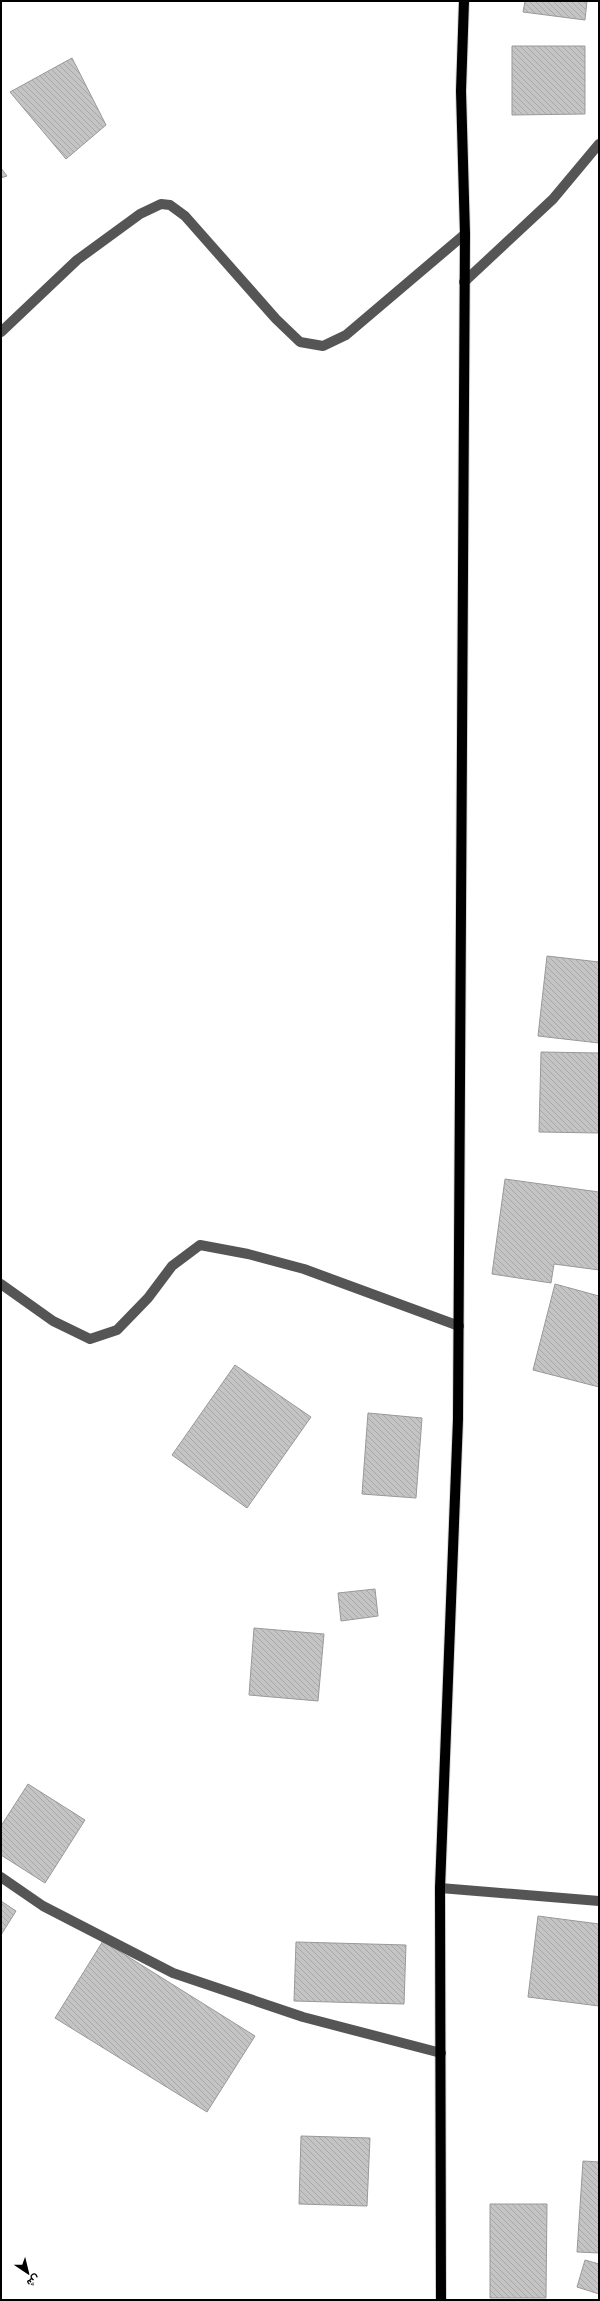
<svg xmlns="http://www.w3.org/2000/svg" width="600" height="2301" font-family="'Noto Sans',Vazirmatn,sans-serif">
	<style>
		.building { fill: url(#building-back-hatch); stroke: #999 }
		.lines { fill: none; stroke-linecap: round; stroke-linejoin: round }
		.major-casing { stroke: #dbdbdb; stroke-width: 12 }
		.minor { stroke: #555; stroke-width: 10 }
		.major { stroke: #000; stroke-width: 10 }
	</style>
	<defs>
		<pattern id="building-back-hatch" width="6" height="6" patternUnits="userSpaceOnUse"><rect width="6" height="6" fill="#c4c4c4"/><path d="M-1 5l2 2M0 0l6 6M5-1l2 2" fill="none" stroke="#a7a7a7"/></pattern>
	</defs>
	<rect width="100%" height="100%" fill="#fff"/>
	<g class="building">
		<path d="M525,1H587L585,20L523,12Z"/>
		<path d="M512,46H585V114L512,115Z"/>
		<path d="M72,58L106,125L66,159L10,92Z"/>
		<path d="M1,168L7,176L1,178Z"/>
		<path d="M547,956L599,962V1043L538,1036Z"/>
		<path d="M541,1052L599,1053V1133L539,1132Z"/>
		<path d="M505,1179L599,1192V1270L554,1264L551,1283L492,1274Z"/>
		<path d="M555,1284L599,1296V1387L533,1370Z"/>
		<path d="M235,1365L311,1417L247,1508L172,1455Z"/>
		<path d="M368,1413L422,1418L416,1498L362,1494Z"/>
		<path d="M375,1589L378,1616L341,1621L338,1593Z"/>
		<path d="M254,1628L324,1634L318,1701L249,1695Z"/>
		<path d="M28,1784L85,1820L45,1883L1,1855V1826Z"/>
		<path d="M1,1901L16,1911L1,1935Z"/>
		<path d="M538,1916L599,1924V2006L528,1997Z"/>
		<path d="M103,1941L255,2036L207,2112L55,2018Z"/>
		<path d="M296,1942L406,1945L404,2004L294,2001Z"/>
		<path d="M301,2136L370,2138L367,2206L299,2204Z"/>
		<path d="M583,2161L599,2162V2253L577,2252Z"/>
		<path d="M490,2204H547L546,2298H490Z"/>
		<path d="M585,2260L599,2264V2294L577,2287Z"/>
	</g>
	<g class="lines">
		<g class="major-casing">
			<path id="major" d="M441,2300L440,1888L458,1419L465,234L461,91L464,1"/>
		</g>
		<g class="minor">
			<path d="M464,282L553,199L599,144"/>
			<path d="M1,332L77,260L140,214L161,204L170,205L185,216L276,319L300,342L323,346L346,335L465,234"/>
			<path d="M1,1284L53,1321L90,1339L117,1330L148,1298L172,1266L200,1245L248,1254L304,1269L459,1326"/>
			<path d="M1,1877L43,1906L173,1973L303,2017L441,2053"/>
			<path d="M440,1888L599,1901"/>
		</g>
		<use href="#major" class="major"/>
	</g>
	<rect width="600" height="2301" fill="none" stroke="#000000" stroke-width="4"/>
	<g transform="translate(28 2273) rotate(145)" stroke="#ffffff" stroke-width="3" paint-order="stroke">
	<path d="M0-3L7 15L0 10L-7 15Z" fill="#000000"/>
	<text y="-6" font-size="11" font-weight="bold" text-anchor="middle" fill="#000000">ش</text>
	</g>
</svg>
